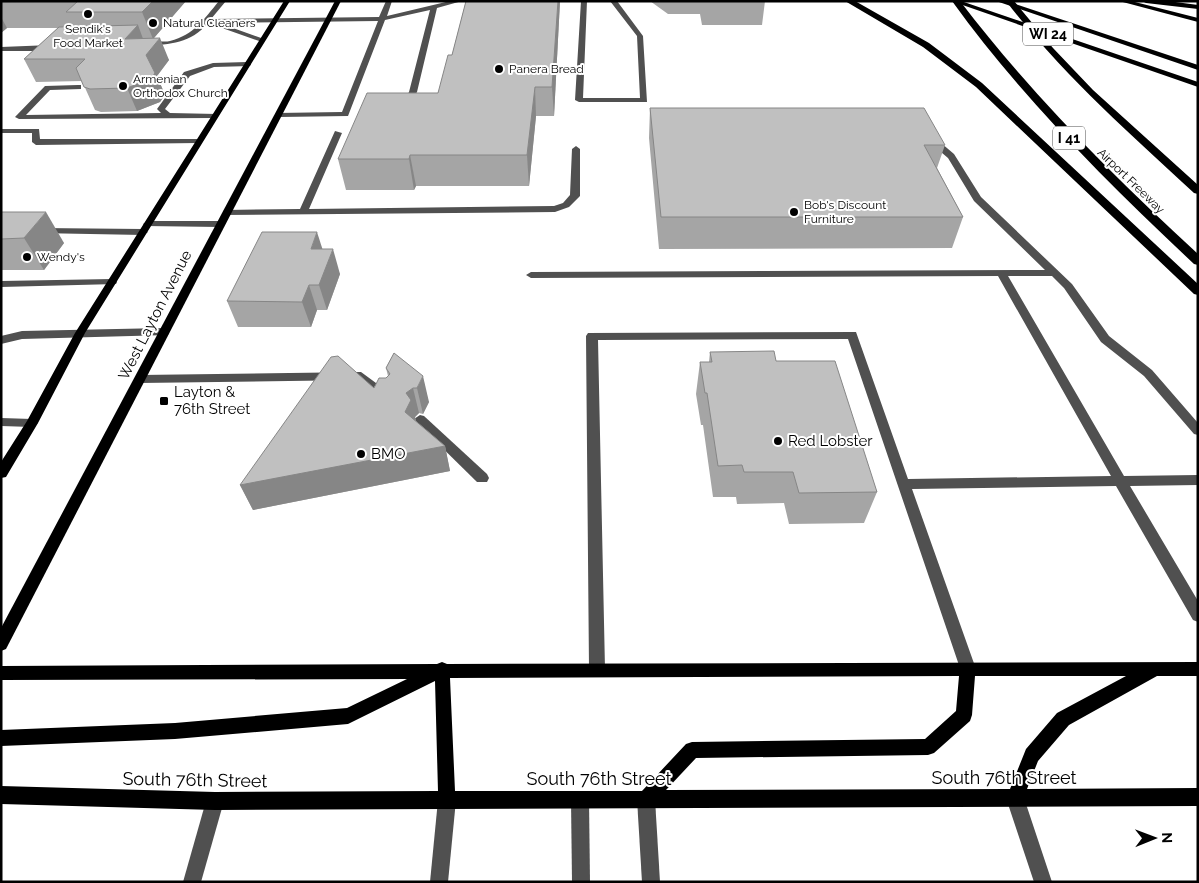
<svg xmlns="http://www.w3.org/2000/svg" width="1199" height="883" font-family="Raleway,sans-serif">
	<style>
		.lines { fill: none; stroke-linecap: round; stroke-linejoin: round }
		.minor { fill: #505050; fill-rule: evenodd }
		.major { fill: #000; fill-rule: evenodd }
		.highway { fill: #000; fill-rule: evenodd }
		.wall { fill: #a5a5a5 }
		.shaded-wall { fill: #868686 }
		.building { fill: #c0c0c0; stroke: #868686 }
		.poi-dot { fill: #000; stroke: #fff; stroke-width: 2 }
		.labels { text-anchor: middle; stroke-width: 4; stroke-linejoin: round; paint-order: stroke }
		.far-poi-label { font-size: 12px; fill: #000; stroke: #fff; text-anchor: start }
		.far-street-label { font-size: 12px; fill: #000; stroke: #fff }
		.shield { fill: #fff; stroke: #4c4c4c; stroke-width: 1 }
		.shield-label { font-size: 14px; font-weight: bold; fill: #000 }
		.street-label { font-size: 15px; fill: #000; stroke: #fff }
		.poi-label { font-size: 15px; fill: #000; stroke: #fff; text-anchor: start }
		.near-street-label { font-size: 18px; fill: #000; stroke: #fff }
	</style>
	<rect width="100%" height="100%" fill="#fff"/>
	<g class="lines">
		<g class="minor">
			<path d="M219,1H226L211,19L379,17L386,1H392L387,16L450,1H462L437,8L417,92L407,108L400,106L409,92L430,10L385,20L348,116L280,117H277V113L342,112L378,21L219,23L264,39L265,40L262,42L208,23C191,43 170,45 146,45L143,43C150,38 161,43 170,41C194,35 204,19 219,1Z"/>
			<path d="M581,1H587L583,98H640L637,36L610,1H617L643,36L647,102H579L575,100Z"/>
			<path d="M51,45L53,46V48L33,51H1V47Z"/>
			<path d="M247,62L251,64L250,66L214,67L190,76L165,109L170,113L217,114L218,116L214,118L19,119L15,117L45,86L78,85H81V89L50,90L26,115L161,113L157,109L184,72L213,63Z"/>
			<path d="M1,129H39L40,139H198L202,141L198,143L36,145L32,142V133H1Z"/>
			<path d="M335,131L342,133L309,209L554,206L563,203L570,195L572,149L576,146L580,149V196L569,207L555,212L223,215V211L226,210L300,209Z"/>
			<path d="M928,137H934L954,154L981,197L1072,284L1109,336L1152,370L1198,423V435L1194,434L1144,376L1101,342L1064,288L1052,276H1008L1124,476L1198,475V485L1130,486L1198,601V622L1193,620L1116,486L912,489L976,669L974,674L968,676L962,674L848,339L598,340L605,669L603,674L597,676L591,674L589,669L586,336L588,333L856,332L908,479L1111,476L998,276L531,278L526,275L531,272L1045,270L974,201L948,158L928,141Z"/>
			<path d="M148,221H220L225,224L220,227L145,226L143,224Z"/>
			<path d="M40,228L143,229L148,232L143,235L37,233L35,231Z"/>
			<path d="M112,279L116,280L117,282L116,284L1,287V281Z"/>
			<path d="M164,328L169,332L168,335L22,339L1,344V336L22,331Z"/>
			<path d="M361,372L391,394L393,397L391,400H383L358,380L140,383L134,379L140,375Z"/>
			<path d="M420,415L424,416L487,474L489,478L487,482H477L416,422L414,419Z"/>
			<path d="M1,418L32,419L38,423L32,427L1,426Z"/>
			<path d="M1015,789L1021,792L1024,798L1052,882H1034L1006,798L1009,792Z"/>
			<path d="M646,790L652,793L655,799L660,882H642L637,799L640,793Z"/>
			<path d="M447,791L453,794L456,800L448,882H430L438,800L441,794Z"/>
			<path d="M580,791L586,794L589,800L590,882H572L571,800L574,794Z"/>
			<path d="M215,792L221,795L224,801L201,882H183L206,801L209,795Z"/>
		</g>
		<g class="major">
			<path d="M284,1H290L85,333L38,423L6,477L1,478V462L27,421L75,333Z"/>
			<path d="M335,1H341L6,649L1,651V628Z"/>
			<path d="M951,1H961L1198,82V87Z"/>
			<path d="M996,1H1006L1198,65V70Z"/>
			<path d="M1119,1H1131L1198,18V22Z"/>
			<path d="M442,662L447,664L1198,662V676H1157L1069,725L1038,761L1027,789L1198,788V806L215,810L1,804V786L215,792L438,791L435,681L348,724L175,739L1,746V730L175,723L347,708L407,679L1,680V666L437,664ZM959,676L956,711L925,739L692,742L686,744L642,791H455L450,678ZM975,676H1126L1057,713L1026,749L1010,789L666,790L696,758L928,755L934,753L970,721L972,715Z"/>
		</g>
		<g class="highway">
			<path d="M845,1H855L929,43L982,83L1198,284V295L1194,294L976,87L923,47Z"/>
			<path d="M952,1H960C1031,94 1112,175 1198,254V265L1194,264C1107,182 1022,98 952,1Z"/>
			<path d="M1006,1H1014L1053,48L1093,90L1198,185V194L1194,193C1128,132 1061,73 1006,1Z"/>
			<path d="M1142,1H1168L1198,5V9L1146,3Z"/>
		</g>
	</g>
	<g class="wall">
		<path d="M1,1H186L154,38L169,60L157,76L165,95L160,102L137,111L101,112L95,110L82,81L36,82L24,59L58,28H7L1,33Z"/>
		<path d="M466,1H560L554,116H536L529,186H416L414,190H346L338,159L438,93L452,55Z"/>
		<path d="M650,1H765L762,25H702L700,14H668Z"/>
		<path d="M650,108L945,145L937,168L963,217L952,248L659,249L649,138Z"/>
		<path d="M1,212L64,243L44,270H1Z"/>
		<path d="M323,249L340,274L327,310H317L311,327H238L227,301Z"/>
		<path d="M710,352L776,361L877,492L864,523L789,524L784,503L737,504L736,497H713L703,425H701L696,394L700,362H709Z"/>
		<path d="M394,353L429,402L423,414L419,413L415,417L416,421L445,446L450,471L253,510L240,485L386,378L388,376L386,368Z"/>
	</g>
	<g class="shaded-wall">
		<path d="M153,1H186L153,39L142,12Z"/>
		<path d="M558,1H560L554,116L552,87Z"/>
		<path d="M1,17L7,28L1,33Z"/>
		<path d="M138,25L146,47L125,39Z"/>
		<path d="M160,38L169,60L157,76L165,95L160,102L137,111L127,88L146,55Z"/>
		<path d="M535,87L536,116L529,186L527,155Z"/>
		<path d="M410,155L416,186L414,190L409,159Z"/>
		<path d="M46,212L64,243L44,270L24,238Z"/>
		<path d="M317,232L325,257L311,249Z"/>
		<path d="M333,249L340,274L327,310L319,285Z"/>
		<path d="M309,285L317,310L311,327L302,302Z"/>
		<path d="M423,376L429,402L423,414L417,388Z"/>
		<path d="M413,388L419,413L415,417L417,426L405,412L406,393Z"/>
		<path d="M445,446L450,471L253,510L240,485Z"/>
	</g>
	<g class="building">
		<path d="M1,1H72L1,2Z"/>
		<path d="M78,1H153L142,12H66Z"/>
		<path d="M466,1H558L552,87H535L527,155H410L409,159H338L367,93H438L448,55H452Z"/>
		<path d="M138,25L125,39L160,38L146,55L155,73L151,79L127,88L90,89L84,87L76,68L85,59H24L59,27Z"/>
		<path d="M650,108H924L945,145H924L963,217H661Z"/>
		<path d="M1,212H46L24,238L1,239Z"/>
		<path d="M262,232H317L311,249H333L319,285H309L302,302L227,301Z"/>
		<path d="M774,351L776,361H835L877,492L799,493L793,472H744L742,465L718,466L707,393H705L700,362H712L710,352Z"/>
		<path d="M394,353L423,376L417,388H413L406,393L411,400L405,412L445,446L240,485L331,357L338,356L374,388L379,378H386L390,374L386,368Z"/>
	</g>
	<g class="poi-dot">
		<circle cx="88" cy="14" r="5"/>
		<circle cx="153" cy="23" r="5"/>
		<circle cx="499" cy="69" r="5"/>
		<circle cx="123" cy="86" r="5"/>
		<circle cx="794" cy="212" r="5"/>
		<circle cx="27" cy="257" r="5"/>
		<rect x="159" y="396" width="10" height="10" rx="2.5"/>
		<circle cx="778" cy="441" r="5"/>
		<circle cx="361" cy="454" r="5"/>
	</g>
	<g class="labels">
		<g class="far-poi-label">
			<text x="163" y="27">Natural Cleaners</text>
			<text x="88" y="33" text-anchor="middle">Sendik's<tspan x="88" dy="14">Food Market</tspan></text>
			<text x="509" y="73">Panera Bread</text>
			<text x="133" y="83">Armenian<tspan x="133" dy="14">Orthodox Church</tspan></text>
			<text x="804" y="209">Bob's Discount<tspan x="804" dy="14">Furniture</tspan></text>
			<text x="37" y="261">Wendy's</text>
		</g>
		<g class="far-street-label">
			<text transform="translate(1131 181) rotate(44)" y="4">Airport Freeway</text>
		</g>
		<g class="shield">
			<rect x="1023" y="22.5" width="50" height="23" rx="4"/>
			<rect x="1053" y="126.5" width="32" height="23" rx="4"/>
		</g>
		<g class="shield-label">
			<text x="1048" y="39">WI 24</text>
			<text x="1069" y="143">I 41</text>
		</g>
		<g class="street-label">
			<text transform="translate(155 315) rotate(-63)" y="5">West Layton Avenue</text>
		</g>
		<g class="poi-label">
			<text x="174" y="397">Layton &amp;<tspan x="174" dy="17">76th Street</tspan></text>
			<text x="788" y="446">Red Lobster</text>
			<text x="371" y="459">BMO</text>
		</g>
		<g class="near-street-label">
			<text x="1004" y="784">South 76th Street</text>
			<text x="599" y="785">South 76th Street</text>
			<text transform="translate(195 780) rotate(1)" y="6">South 76th Street</text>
		</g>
	</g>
	<rect width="1199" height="883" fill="none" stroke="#000000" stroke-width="5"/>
	<g transform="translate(1154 838) rotate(89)" stroke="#ffffff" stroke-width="4" paint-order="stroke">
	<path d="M0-4L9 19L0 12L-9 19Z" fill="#000000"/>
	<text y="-8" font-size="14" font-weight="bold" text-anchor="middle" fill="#000000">N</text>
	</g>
</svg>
